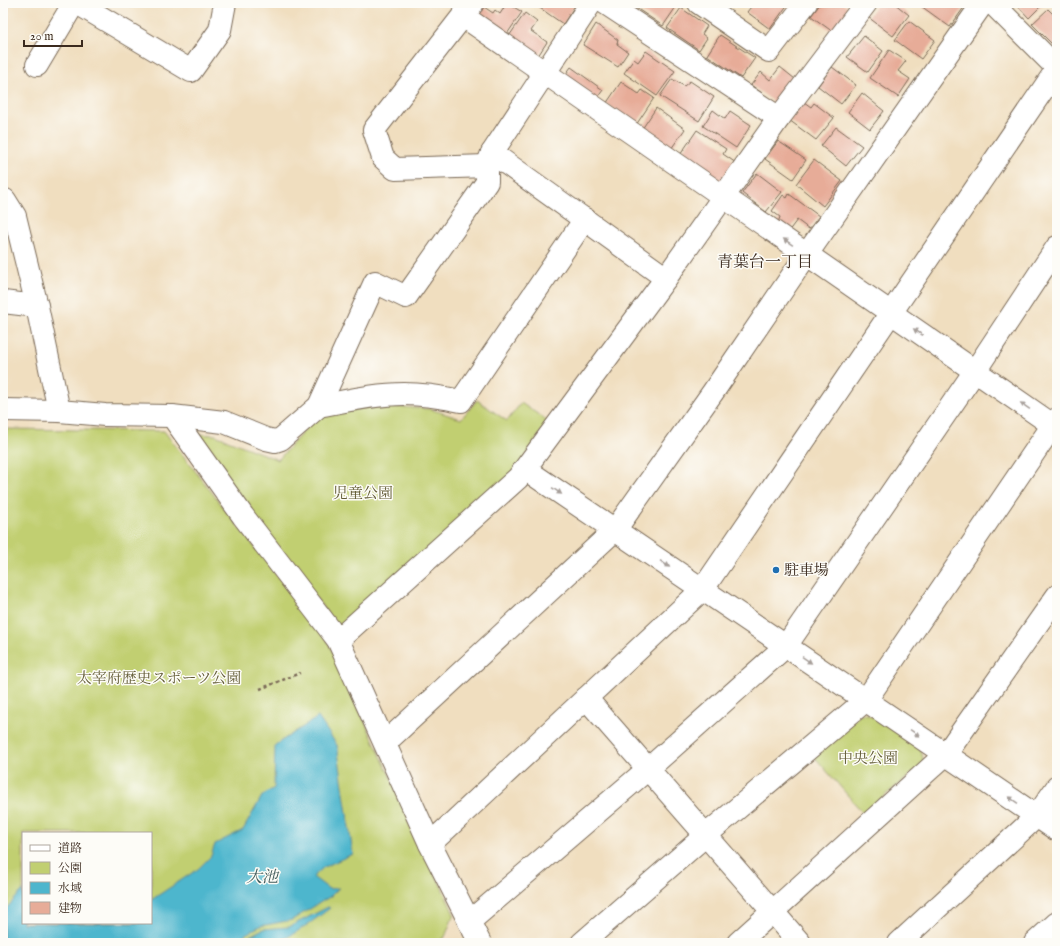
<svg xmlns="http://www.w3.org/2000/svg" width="1060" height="946" font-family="'IM FELL English','Noto Serif JP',serif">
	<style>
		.green { fill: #c1cf71; stroke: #7e7c48; fill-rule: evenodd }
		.water { fill: #4eb6cd; stroke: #447076 }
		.building { fill: #e7ac98 }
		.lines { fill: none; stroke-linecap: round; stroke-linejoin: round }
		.minor-casing { stroke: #7a6956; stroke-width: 24 }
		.path { stroke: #7a6956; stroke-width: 2.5; stroke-dasharray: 3 3; stroke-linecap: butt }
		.minor { stroke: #fff; stroke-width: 22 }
		.oneway { fill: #a79f9a }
		.poi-dot { fill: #1f6fb2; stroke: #fdfcf7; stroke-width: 1.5 }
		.labels { text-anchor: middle; stroke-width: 3; stroke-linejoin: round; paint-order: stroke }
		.park-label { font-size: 15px; fill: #635c37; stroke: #fdfcf7 }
		.poi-label { font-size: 15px; fill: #3b2a1e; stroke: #fdfcf7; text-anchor: start }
		.neighbourhood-label { font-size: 16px; fill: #3b2a1e; stroke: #fdfcf7 }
		.water-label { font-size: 16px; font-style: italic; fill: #425b5b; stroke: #fdfcf7 }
	</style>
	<rect width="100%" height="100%" fill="#fdfcf7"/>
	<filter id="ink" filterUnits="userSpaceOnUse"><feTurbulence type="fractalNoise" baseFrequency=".025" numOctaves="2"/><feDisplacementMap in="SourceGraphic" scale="8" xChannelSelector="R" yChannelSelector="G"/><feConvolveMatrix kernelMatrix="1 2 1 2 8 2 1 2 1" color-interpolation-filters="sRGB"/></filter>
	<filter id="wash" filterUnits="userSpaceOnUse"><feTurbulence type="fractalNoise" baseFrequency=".012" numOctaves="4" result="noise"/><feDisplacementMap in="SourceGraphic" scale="16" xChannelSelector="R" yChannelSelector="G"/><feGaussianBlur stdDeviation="0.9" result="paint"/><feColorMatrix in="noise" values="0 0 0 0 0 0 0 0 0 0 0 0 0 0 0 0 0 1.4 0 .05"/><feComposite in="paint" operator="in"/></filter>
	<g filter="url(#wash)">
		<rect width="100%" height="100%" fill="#f0debf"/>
		<g class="green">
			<path d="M477,400L507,421L521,403L548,421L516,472L339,629L194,434L215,435L278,460L320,413L372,405L430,409L461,419Z"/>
			<path d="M3,429L164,431L327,640L454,914L445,937L436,943H3ZM23,833H151V923H23Z"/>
			<path d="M860,714H868L920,745L924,764L863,813L812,754Z"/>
		</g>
		<g class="water">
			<path d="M318,717L337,745L353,854L324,867L313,877L329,889L339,888L331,896L292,920L260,926L244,935L235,943H3V912L23,890V923H151V900L198,869L211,856L215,844L243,830L262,796L274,788L275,745Z"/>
			<path d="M328,907L330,908C316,919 292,937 276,942C268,945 250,943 241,943L249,936L263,929L289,927Z"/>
		</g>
		<g id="blocks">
			<g class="building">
				<path d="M507,3L522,12L505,37L474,16L481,5L493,13L495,10L500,14Z"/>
				<path d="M540,3H574L576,4L563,24L537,6Z"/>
				<path d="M634,3H670L676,7L663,26L633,6Z"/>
				<path d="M754,3H787L788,4L770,29L747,12Z"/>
				<path d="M821,3H842L850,9L833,32L811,16Z"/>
				<path d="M879,3H894L909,15L893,36L868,17Z"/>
				<path d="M923,3H967L950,27L921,6Z"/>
				<path d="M1015,3H1044L1029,18Z"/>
				<path d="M681,8L707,26L702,34L707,38L699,50L667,28Z"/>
				<path d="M1048,9L1057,18V47L1056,48L1032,24Z"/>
				<path d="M525,13L537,22L531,31L547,42L536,59L507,39Z"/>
				<path d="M909,21L935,40L921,59L895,40Z"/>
				<path d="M596,24L618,40L617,44L628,52L618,67L583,45Z"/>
				<path d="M720,35L755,58L741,78L707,55Z"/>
				<path d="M864,36L883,51L868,72L847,57Z"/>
				<path d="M889,50L906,61L898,71L910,79L898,97L870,78Z"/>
				<path d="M646,51L675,71L657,96L624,73L634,59L638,62Z"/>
				<path d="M571,67L603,90L595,101L563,78Z"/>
				<path d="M780,67L795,79L777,104L751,85L761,72L770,80Z"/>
				<path d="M832,67L856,85L841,104L818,86Z"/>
				<path d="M672,79L684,86L690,81L714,97L699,121L660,96Z"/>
				<path d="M621,82L639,94L642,90L654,98L636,125L606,104Z"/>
				<path d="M862,93L884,111L870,129L848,112Z"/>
				<path d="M804,102L811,107L814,103L834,118L816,140L789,120Z"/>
				<path d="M656,108L685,129L671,149L642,129Z"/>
				<path d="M713,110L725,119L730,111L751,125L736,148L703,126Z"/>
				<path d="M836,127L862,146L846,166L821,146Z"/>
				<path d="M697,130L726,149L723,154L736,163L722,184L680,155Z"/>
				<path d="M778,141L806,160L793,179L765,159Z"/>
				<path d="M814,160L842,181L823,206L796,184Z"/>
				<path d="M757,173L782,192L766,212L742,193Z"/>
				<path d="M789,194L819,216L809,229L797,220L788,232L778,223L780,217L772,211L783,195L787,198Z"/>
			</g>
		</g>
	</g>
	<g filter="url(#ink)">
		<use href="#blocks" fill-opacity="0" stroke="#7a6956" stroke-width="1"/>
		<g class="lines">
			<g class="minor-casing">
				<g id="minor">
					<path d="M77,3L191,71L220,30L225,3"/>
					<path d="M473,3L374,130L383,158L395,169L487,166"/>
					<path d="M605,3L779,118"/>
					<path d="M699,3L769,51L806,3"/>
					<path d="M992,3L1057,68"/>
					<path d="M463,16L1057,428"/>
					<path d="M37,65L74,3"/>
					<path d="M492,153L666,278"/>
					<path d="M3,200H5L15,216L37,306L59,411"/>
					<path d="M3,302L37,306"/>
					<path d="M319,406C347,401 375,394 404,394C423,394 442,397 461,401L585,219"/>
					<path d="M3,410L59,411L105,415L172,416L224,422L266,439L275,441L281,439L319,406L375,282L406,297L487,182V166L492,153L591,3"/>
					<path d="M172,416L243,516L338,640L430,844L480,943"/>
					<path d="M525,469L1057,830"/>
					<path d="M338,640L518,478L666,278L779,118L866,3"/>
					<path d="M586,698L800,943"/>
					<path d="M385,743L615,530L713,392L807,254L983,3"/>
					<path d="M430,844L703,589L1057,69"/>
					<path d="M469,922L648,769L786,646L975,371L1057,247"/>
					<path d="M582,943L706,835L866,700L1057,419"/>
					<path d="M738,943L946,754L1057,596"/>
					<path d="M899,943L1037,816L1057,787"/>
					<path d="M1035,943L1057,923"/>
				</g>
			</g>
			<path class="path" d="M260,689L300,673"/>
			<use href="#minor" class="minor"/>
		</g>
		<defs><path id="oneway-solid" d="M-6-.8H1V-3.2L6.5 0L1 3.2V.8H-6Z"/></defs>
		<g class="oneway">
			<use href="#oneway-solid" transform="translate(788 242) rotate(-145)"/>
			<use href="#oneway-solid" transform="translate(918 332) rotate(-145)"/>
			<use href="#oneway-solid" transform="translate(1025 406) rotate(-145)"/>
			<use href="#oneway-solid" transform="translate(557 491) rotate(34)"/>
			<use href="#oneway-solid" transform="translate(665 564) rotate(34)"/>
			<use href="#oneway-solid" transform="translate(807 660) rotate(34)"/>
			<use href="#oneway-solid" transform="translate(915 733) rotate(34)"/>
			<use href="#oneway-solid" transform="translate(1013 800) rotate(-146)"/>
		</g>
	</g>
	<circle class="poi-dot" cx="776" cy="570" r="4"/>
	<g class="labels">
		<g class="park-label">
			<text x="363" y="498">児童公園</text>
			<text x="159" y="683">太宰府歴史スポーツ公園</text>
			<text x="868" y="763">中央公園</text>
		</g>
		<g class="poi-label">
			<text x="784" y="575">駐車場</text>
		</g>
		<g class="neighbourhood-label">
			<text x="765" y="267">青葉台一丁目</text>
		</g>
		<g class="water-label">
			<text x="262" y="882">大池</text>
		</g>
	</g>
	<rect width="1060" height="946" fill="none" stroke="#fdfcf7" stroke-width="16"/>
	<rect x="22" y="832" width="130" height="92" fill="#fdfcf7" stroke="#afa8a0"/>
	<rect x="30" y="845" width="20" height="6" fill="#ffffff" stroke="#afa8a0"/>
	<text x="58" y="852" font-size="12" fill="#3b2a1e">道路</text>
	<rect x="30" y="862" width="20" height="12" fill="#c1cf71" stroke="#afa8a0"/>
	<text x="58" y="872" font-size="12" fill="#3b2a1e">公園</text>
	<rect x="30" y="882" width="20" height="12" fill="#4eb6cd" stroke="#afa8a0"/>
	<text x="58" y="892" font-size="12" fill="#3b2a1e">水域</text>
	<rect x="30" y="902" width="20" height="12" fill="#e7ac98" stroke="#afa8a0"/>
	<text x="58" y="912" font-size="12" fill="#3b2a1e">建物</text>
	<path d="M24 40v6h58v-6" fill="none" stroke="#3b2a1e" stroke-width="2"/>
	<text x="30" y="40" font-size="12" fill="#3b2a1e" stroke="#fdfcf7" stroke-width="3" paint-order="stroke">20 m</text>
</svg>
